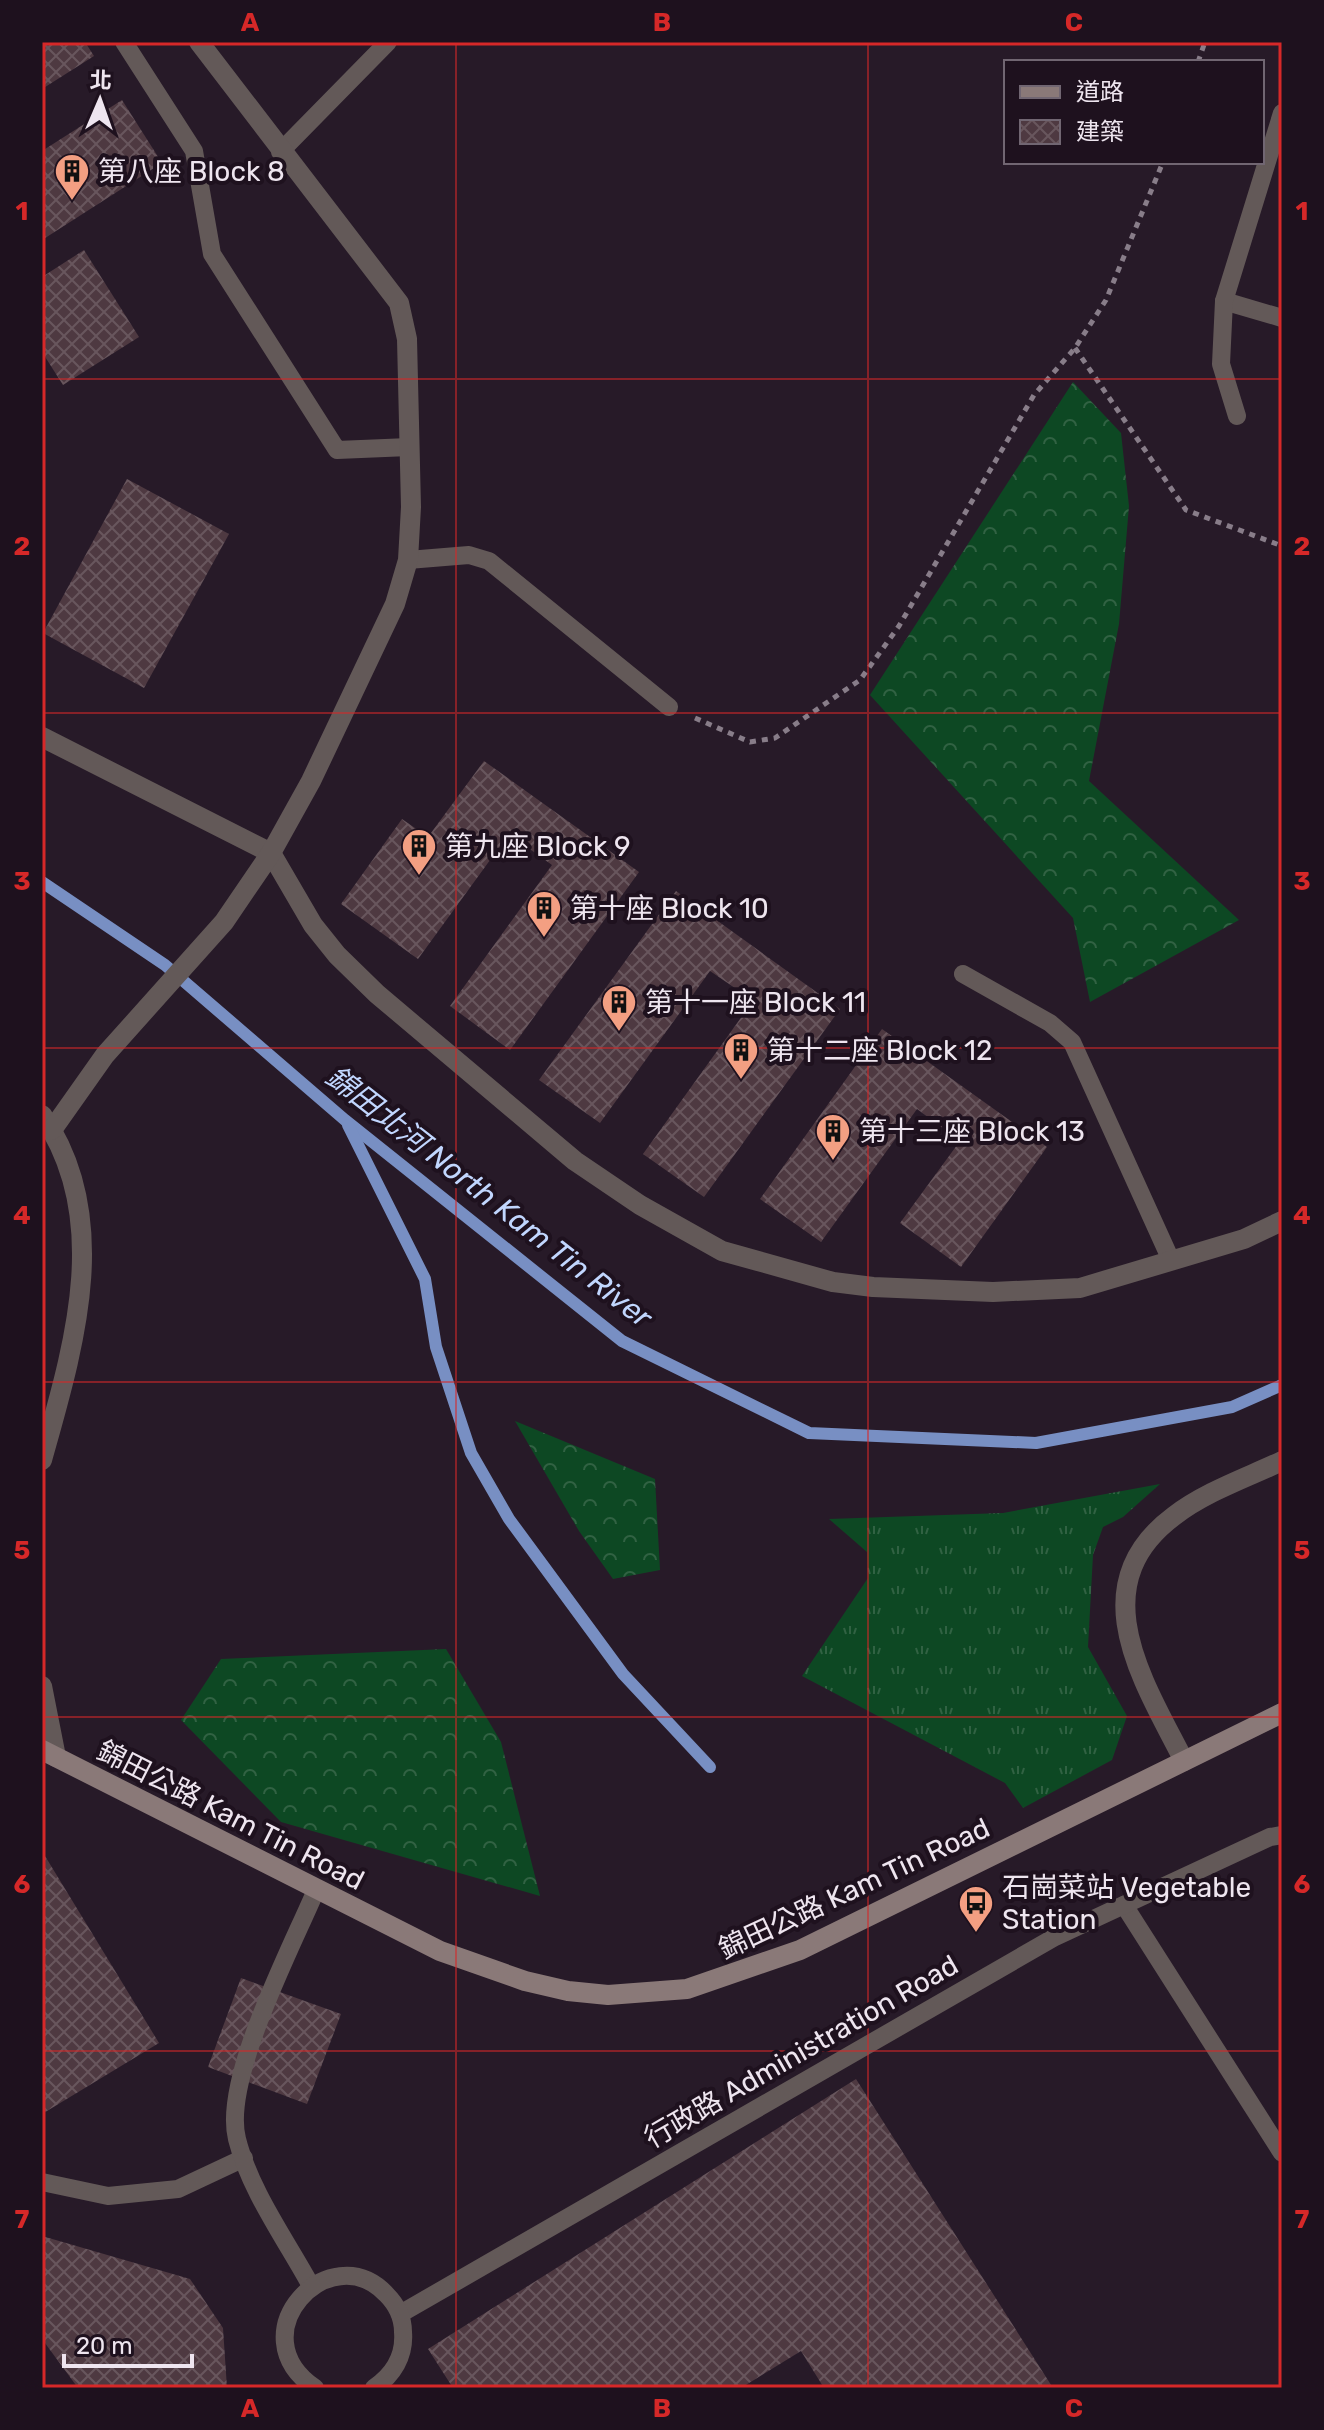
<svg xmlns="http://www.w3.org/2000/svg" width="1324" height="2430" font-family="Rubik,'Noto Sans TC',sans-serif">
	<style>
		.grass { fill: url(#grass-tufts) }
		.forest { fill: url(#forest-crowns) }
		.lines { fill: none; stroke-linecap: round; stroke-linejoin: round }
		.stream { stroke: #788fc3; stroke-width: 12 }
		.building { fill: url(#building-cross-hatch) }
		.path { stroke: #887d89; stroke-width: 5; stroke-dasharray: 6 6; stroke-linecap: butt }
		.service { stroke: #635958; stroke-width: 18 }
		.minor { stroke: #635958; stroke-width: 20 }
		.secondary { stroke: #8a7978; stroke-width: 20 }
		.grid { fill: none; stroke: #d62828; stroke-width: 2; stroke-opacity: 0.55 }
		.labels { text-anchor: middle; stroke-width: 8; stroke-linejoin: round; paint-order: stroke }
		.poi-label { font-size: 28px; fill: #eee5ef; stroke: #1e111e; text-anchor: start }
		.street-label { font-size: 28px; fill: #eee5ef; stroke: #1e111e }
		.water-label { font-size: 30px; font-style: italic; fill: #c1d6fe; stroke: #1e111e }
		.neatline { fill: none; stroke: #d62828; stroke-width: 3 }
		.grid-label { font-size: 26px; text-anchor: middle; font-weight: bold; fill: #d62828 }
	</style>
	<defs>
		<pattern id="grass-tufts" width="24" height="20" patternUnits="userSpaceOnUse" patternTransform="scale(2)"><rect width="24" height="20" fill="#0d4823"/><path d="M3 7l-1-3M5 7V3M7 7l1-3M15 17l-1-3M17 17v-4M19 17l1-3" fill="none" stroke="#316243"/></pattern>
		<pattern id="forest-crowns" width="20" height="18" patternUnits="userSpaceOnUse" patternTransform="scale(2)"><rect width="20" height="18" fill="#0d4823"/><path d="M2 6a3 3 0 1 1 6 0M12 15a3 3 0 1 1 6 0" fill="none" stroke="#316243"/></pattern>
		<pattern id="building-cross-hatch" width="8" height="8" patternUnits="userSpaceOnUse" patternTransform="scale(2)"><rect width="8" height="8" fill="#4e3941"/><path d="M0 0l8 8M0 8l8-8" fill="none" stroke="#68565d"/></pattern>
	</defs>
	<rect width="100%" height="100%" fill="#271a28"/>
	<path class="grass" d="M1160,1484L1123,1517L1103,1527L1093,1555L1088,1647L1127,1716L1112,1760L1023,1808L1005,1783L802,1676L868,1578L867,1552L829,1519L1003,1513Z"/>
	<g class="forest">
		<path d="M1073,382L1121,433L1129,506L1119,624L1089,781L1239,920L1090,1002L1073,918L870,695Z"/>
		<path d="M515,1421L655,1479L660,1570L613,1579L579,1531Z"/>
		<path d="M446,1649L501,1742L540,1896L281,1822L181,1720L221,1659Z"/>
	</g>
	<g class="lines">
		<g class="stream">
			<path d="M42,882L165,965L345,1120L622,1341L809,1433L1036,1443L1232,1407L1282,1385"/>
			<path d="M348,1125L425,1279L436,1347L471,1453L509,1519L623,1674L710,1767"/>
		</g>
	</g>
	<g class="building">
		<path d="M42,42H85L94,56L42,89Z"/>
		<path d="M122,100L162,163L42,240V151Z"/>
		<path d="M84,250L139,337L63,385L42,352V277Z"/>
		<path d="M127,479L229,534L144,688L43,633Z"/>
		<path d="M484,761L639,872L510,1050L450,1006L552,865L509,834L418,959L341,904L402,819L428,837Z"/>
		<path d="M676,891L840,1009L704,1197L643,1154L753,1001L732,986L710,971L600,1123L539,1080Z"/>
		<path d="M882,1029L1047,1147L961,1267L900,1223L960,1141L917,1109L821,1242L760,1199Z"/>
		<path d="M45,1856L159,2043L42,2114V1857Z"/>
		<path d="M241,1978L341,2014L307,2104L208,2067Z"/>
		<path d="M856,2079L1053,2388H824L801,2351L741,2388H453L428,2349Z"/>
		<path d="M42,2236L190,2279L223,2328L227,2388H78L42,2339Z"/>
	</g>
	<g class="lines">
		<g class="path">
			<path d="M1198,62L1205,42"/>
			<path d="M1075,348L1186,510L1282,546"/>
			<path d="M695,718L750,742L775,738L860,680L899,626L1034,395L1075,348L1106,300L1163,162"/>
		</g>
		<g class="service">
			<path d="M124,42L194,151L212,254L337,450L409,447"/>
			<path d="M280,152L388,42"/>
			<path d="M1224,301L1282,318"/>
			<path d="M1237,416L1221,364L1224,301L1282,113"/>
			<path d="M408,560L469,555L489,561L669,707"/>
			<path d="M963,974L1050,1023L1072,1042L1170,1258"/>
			<path d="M1124,1905L1282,2153"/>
			<path d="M42,2182L108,2196L178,2189L244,2158"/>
			<path d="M311,2286C286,2240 250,2191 237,2139C222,2080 291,1949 316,1890"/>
			<path d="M400,2314L1055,1937L1270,1837L1282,1835"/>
			<path d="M315,2388C236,2334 330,2235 386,2294C396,2304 403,2317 403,2332C405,2356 393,2375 374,2388"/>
		</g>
		<g class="minor">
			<path d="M42,737L271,853"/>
			<path d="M271,853L313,925L337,955L377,994L575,1161L640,1205L722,1251L833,1282L873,1287L993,1292L1080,1288L1244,1239L1282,1221"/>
			<path d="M42,1115C114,1219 73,1349 42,1460"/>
			<path d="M52,1130L105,1055L224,922L271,853L311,781L395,604L408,560L411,507L407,339L399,303L199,42"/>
			<path d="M42,1686L56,1757"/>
			<path d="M1184,1761C1144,1682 1080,1586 1174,1516C1205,1492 1246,1478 1282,1461"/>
		</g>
		<path class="secondary" d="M42,1750L440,1951L525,1981L568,1991L608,1995L687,1989L800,1950L1282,1713"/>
	</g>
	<path class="grid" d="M456,42V2388M868,42V2388M42,379H1282M42,713H1282M42,1048H1282M42,1382H1282M42,1717H1282M42,2051H1282"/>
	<defs>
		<g id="building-pin" transform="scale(1.8)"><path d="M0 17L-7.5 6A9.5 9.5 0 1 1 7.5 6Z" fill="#f39f82" stroke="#1e111e"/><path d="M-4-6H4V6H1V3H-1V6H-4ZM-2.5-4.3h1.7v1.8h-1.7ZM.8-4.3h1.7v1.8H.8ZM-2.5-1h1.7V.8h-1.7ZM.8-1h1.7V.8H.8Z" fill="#111"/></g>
		<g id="bus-pin" transform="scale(1.8)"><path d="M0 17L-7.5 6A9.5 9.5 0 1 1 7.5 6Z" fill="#f39f82" stroke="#1e111e"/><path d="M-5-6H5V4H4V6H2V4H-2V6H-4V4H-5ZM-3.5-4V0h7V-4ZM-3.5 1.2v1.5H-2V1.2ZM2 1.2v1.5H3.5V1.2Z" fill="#111"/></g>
	</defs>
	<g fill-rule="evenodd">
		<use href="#building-pin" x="72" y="171"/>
		<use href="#building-pin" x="419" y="846"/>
		<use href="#building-pin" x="544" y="908"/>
		<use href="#building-pin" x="619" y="1002"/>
		<use href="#building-pin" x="741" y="1050"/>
		<use href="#building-pin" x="833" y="1131"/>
		<use href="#bus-pin" x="976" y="1903"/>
	</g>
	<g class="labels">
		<g class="poi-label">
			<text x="98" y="181">第八座 Block 8</text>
			<text x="445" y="856">第九座 Block 9</text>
			<text x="570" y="918">第十座 Block 10</text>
			<text x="645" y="1012">第十一座 Block 11</text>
			<text x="767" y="1060">第十二座 Block 12</text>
			<text x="859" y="1141">第十三座 Block 13</text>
			<text x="1002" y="1897">石崗菜站 Vegetable<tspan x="1002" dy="32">Station</tspan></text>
		</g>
		<g class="street-label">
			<text transform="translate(231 1815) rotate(27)" y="10">錦田公路 Kam Tin Road</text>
			<text transform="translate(854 1888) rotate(-25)" y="10">錦田公路 Kam Tin Road</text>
			<text transform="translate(801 2051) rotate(-30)" y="10">行政路 Administration Road</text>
		</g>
		<g class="water-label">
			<text transform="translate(489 1197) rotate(38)" y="10">錦田北河 North Kam Tin River</text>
		</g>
	</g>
	<rect width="1324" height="2430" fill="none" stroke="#1e111e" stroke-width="88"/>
	<rect x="1004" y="60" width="260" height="104" fill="#1e111e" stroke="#716672" stroke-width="2"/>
	<rect x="1020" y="86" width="40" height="12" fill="#8a7978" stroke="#716672" stroke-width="2"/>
	<text x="1076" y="100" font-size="24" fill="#eee5ef">道路</text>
	<rect x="1020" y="120" width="40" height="24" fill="url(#building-cross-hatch)" stroke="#716672" stroke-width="2"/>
	<text x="1076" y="140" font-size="24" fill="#eee5ef">建築</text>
	<g transform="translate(100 100) rotate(2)" stroke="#1e111e" stroke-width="6" paint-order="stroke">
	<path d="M0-6L14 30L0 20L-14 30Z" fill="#eee5ef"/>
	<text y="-12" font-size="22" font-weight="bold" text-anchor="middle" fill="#eee5ef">北</text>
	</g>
	<path d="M64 2354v12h128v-12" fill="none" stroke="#eee5ef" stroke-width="4"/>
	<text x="76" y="2354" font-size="24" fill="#eee5ef" stroke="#1e111e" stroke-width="6" paint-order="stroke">20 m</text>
	<rect x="44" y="44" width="1236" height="2342" class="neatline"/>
	<g class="grid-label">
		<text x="250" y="31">A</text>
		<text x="662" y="31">B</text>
		<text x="1074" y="31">C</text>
		<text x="22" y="220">1</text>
		<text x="1302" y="220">1</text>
		<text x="22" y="555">2</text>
		<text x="1302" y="555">2</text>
		<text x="22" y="890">3</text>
		<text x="1302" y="890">3</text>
		<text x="22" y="1224">4</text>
		<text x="1302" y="1224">4</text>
		<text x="22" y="1559">5</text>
		<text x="1302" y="1559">5</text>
		<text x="22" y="1893">6</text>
		<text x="1302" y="1893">6</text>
		<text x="22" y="2228">7</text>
		<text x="1302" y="2228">7</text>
		<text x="250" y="2417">A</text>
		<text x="662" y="2417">B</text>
		<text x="1074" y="2417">C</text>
	</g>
</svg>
